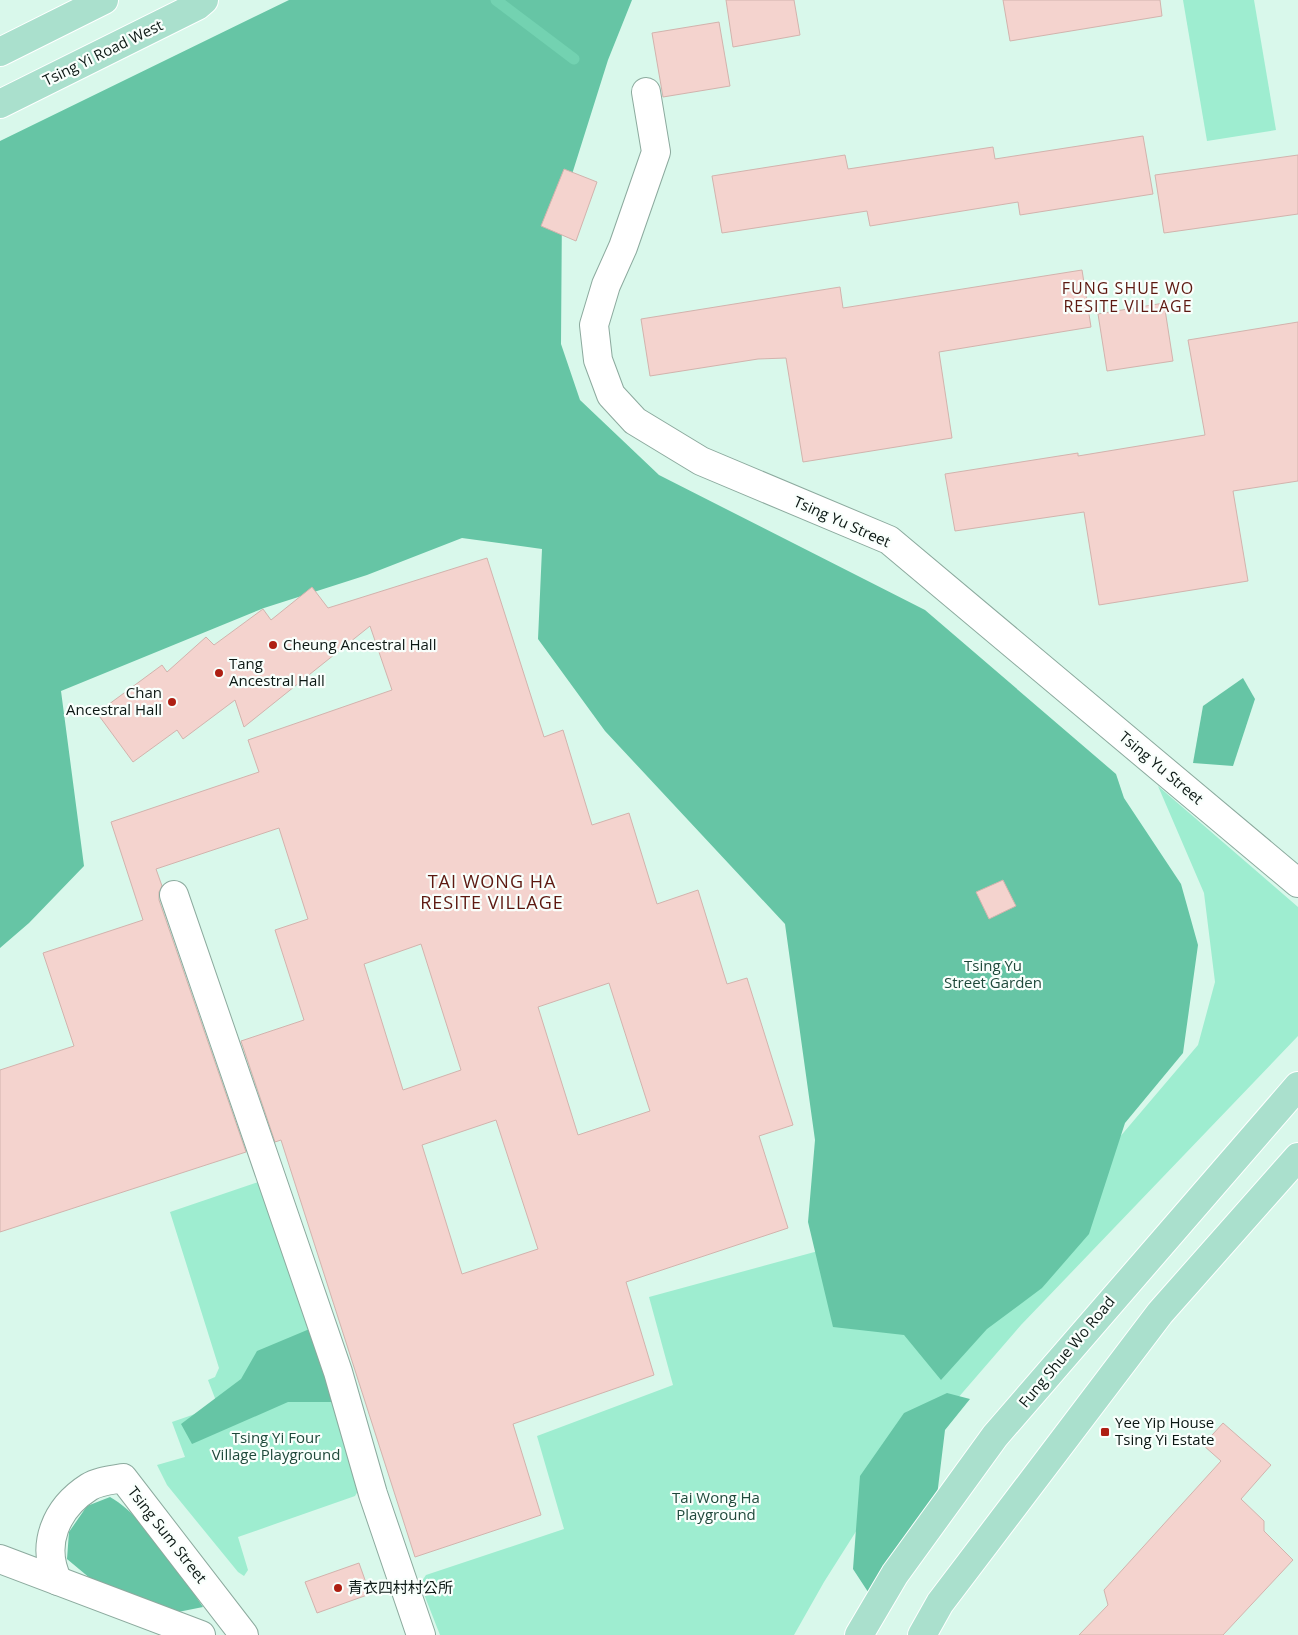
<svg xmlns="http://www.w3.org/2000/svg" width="1298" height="1635" font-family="'Open Sans','Noto Sans TC',sans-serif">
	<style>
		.green { fill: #9eedd0 }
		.forest { fill: #66c5a5 }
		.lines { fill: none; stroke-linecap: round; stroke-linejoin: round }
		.stream { stroke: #73d2b1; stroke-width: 11 }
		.building { fill: #f4d3ce; stroke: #d2b3ad; fill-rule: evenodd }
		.minor-casing { stroke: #8caa9e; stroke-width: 30 }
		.major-casing { stroke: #fff; stroke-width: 30 }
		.minor { stroke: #fff; stroke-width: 28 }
		.major { stroke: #aae0cd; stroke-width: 28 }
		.poi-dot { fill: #ae1f13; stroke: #f9fffc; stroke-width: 2 }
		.labels { text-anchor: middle; stroke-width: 4.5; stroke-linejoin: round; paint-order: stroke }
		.street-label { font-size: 15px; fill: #0c1814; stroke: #f9fffc }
		.poi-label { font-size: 15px; fill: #0c1814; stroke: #f9fffc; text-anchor: start }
		.park-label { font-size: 15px; fill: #1f493b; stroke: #f9fffc }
		.neighbourhood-label { font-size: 16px; letter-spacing: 1px; fill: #5d1911; stroke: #f9fffc }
		.quarter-label { font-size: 18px; letter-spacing: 1px; fill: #5d1911; stroke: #f9fffc }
	</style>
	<rect width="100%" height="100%" fill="#d9f8eb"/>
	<g class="green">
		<path d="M1183,0H1254L1276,130L1207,141Z"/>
		<path d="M1158,786L1298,907V1036L1021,1325L893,1473L824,1582L794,1635H440L420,1584L426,1575L564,1529L537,1436L673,1385L649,1297L925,1222L1090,1172L1198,1045L1215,982L1204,893Z"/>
		<path d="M261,1181L363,1483L355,1496L238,1537L248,1570L244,1576L238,1572L167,1485L157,1465L185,1457L172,1422L218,1406L208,1380L215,1377L219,1368L170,1212Z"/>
	</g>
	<g class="forest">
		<path d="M289,0H632L608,60L562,206L561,344L580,400L659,475L925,610L1116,774L1124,798L1181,884L1198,945L1183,1053L1125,1123L1089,1234L1042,1288L987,1329L941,1380L904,1335L833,1327L808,1222L815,1140L785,924L605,731L538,639L542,549L462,538L367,575L264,608L61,691L84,866L29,923L0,948V141Z"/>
		<path d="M1243,678L1255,699L1233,766L1193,763L1203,706Z"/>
		<path d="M331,1320L358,1402H288L192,1444L181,1424L241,1379L257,1351Z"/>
		<path d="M947,1393L970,1399L945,1430L937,1496L872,1598L853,1569L860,1476L904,1413Z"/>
		<path d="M110,1497C143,1515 182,1575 203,1607L178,1612L91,1579L67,1559L69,1532L87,1506Z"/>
	</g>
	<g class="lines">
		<path class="stream" d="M496,0L574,59"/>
	</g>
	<g class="building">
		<path d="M726,0H794L800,35L733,47Z"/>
		<path d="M1003,0H1160L1162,16L1010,41Z"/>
		<path d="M719,22L730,86L663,97L652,33Z"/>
		<path d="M1143,136L1153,194L1020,215L1018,202L870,226L867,211L722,233L712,176L845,155L848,169L993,147L995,159Z"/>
		<path d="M1298,155V214L1164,233L1155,175Z"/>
		<path d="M564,169L597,182L576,241L541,226Z"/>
		<path d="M1082,270L1091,327L939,352L952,438L803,462L786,358L758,359L650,376L641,319L840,287L843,308Z"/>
		<path d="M1164,303L1173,361L1107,371L1098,314Z"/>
		<path d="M1298,322V481L1233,491L1248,581L1099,605L1084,512L955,531L945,474L1078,453V456L1205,435L1188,340Z"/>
		<path d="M487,558L544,737L563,730L592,825L629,813L657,904L698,890L727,984L747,978L793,1125L759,1136L788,1228L626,1282L654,1375L513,1424L541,1515L415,1557L281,1140L275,1142L241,1041L304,1020L275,930L308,919L279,828L156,869L162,886L159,892V900L246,1152L0,1232V1070L74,1046L43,953L143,920L111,822L259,772L248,740L392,690L370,626L244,727L235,700L183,739L177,730L133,762L97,713L162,665L167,672L206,637L214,645L263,609L271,620L312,587L328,608ZM421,944L461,1070L403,1090L364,964ZM609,983L650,1111L578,1135L538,1007ZM496,1120L538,1249L462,1274L422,1145Z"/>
		<path d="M1003,880L1016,906L989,919L976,892Z"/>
		<path d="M1223,1423L1271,1465L1241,1499L1264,1521V1531L1293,1560L1223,1635H1079L1108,1605L1104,1590L1221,1461L1203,1445Z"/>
		<path d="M359,1563L370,1594L317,1613L305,1582Z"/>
	</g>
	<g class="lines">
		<g class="minor-casing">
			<g id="minor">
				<path d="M646,92L656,152L623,247L606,285L594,325L598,360L611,395L635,421L701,461L889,540L1298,883"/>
				<path d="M174,895L338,1372L373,1494L421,1635"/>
				<path d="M0,1559L201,1635"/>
				<path d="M58,1581C40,1545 56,1508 89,1487C98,1481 113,1480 123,1478L244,1635"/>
			</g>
		</g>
		<g class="major-casing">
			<g id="major">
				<path d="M0,52L104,0"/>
				<path d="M0,104L197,6L204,0"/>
				<path d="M859,1635L895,1574L995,1436L1298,1086"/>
				<path d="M922,1635L940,1603L1160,1313L1298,1157"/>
			</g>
		</g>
		<use href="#minor" class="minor"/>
		<use href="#major" class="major"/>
	</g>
	<g class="poi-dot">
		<circle cx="273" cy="645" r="5"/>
		<circle cx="219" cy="673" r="5"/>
		<circle cx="172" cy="702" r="5"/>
		<rect x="1100" y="1427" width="10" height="10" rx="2.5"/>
		<circle cx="338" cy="1588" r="5"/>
	</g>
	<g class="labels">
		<g class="street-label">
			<text transform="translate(103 53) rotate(-26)" y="5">Tsing Yi Road West</text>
			<text transform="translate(842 522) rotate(24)" y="5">Tsing Yu Street</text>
			<text transform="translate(1161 768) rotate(40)" y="5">Tsing Yu Street</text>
			<text transform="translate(1067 1352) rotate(-50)" y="5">Fung Shue Wo Road</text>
			<text transform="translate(167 1535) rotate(52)" y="5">Tsing Sum Street</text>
		</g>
		<g class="poi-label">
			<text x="283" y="650">Cheung Ancestral Hall</text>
			<text x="229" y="669">Tang<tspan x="229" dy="17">Ancestral Hall</tspan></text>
			<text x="162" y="698" text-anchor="end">Chan<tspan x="162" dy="17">Ancestral Hall</tspan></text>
			<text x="1115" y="1428">Yee Yip House<tspan x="1115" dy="17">Tsing Yi Estate</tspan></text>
			<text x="348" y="1593">青衣四村村公所</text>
		</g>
		<g class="park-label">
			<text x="993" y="971">Tsing Yu<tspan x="993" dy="17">Street Garden</tspan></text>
			<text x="276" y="1443">Tsing Yi Four<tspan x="276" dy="17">Village Playground</tspan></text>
			<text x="716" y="1503">Tai Wong Ha<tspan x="716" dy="17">Playground</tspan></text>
		</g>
		<g class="neighbourhood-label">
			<text x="1128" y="294">FUNG SHUE WO<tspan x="1128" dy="18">RESITE VILLAGE</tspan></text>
		</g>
		<g class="quarter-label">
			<text x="492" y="888">TAI WONG HA<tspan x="492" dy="21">RESITE VILLAGE</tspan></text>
		</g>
	</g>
</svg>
